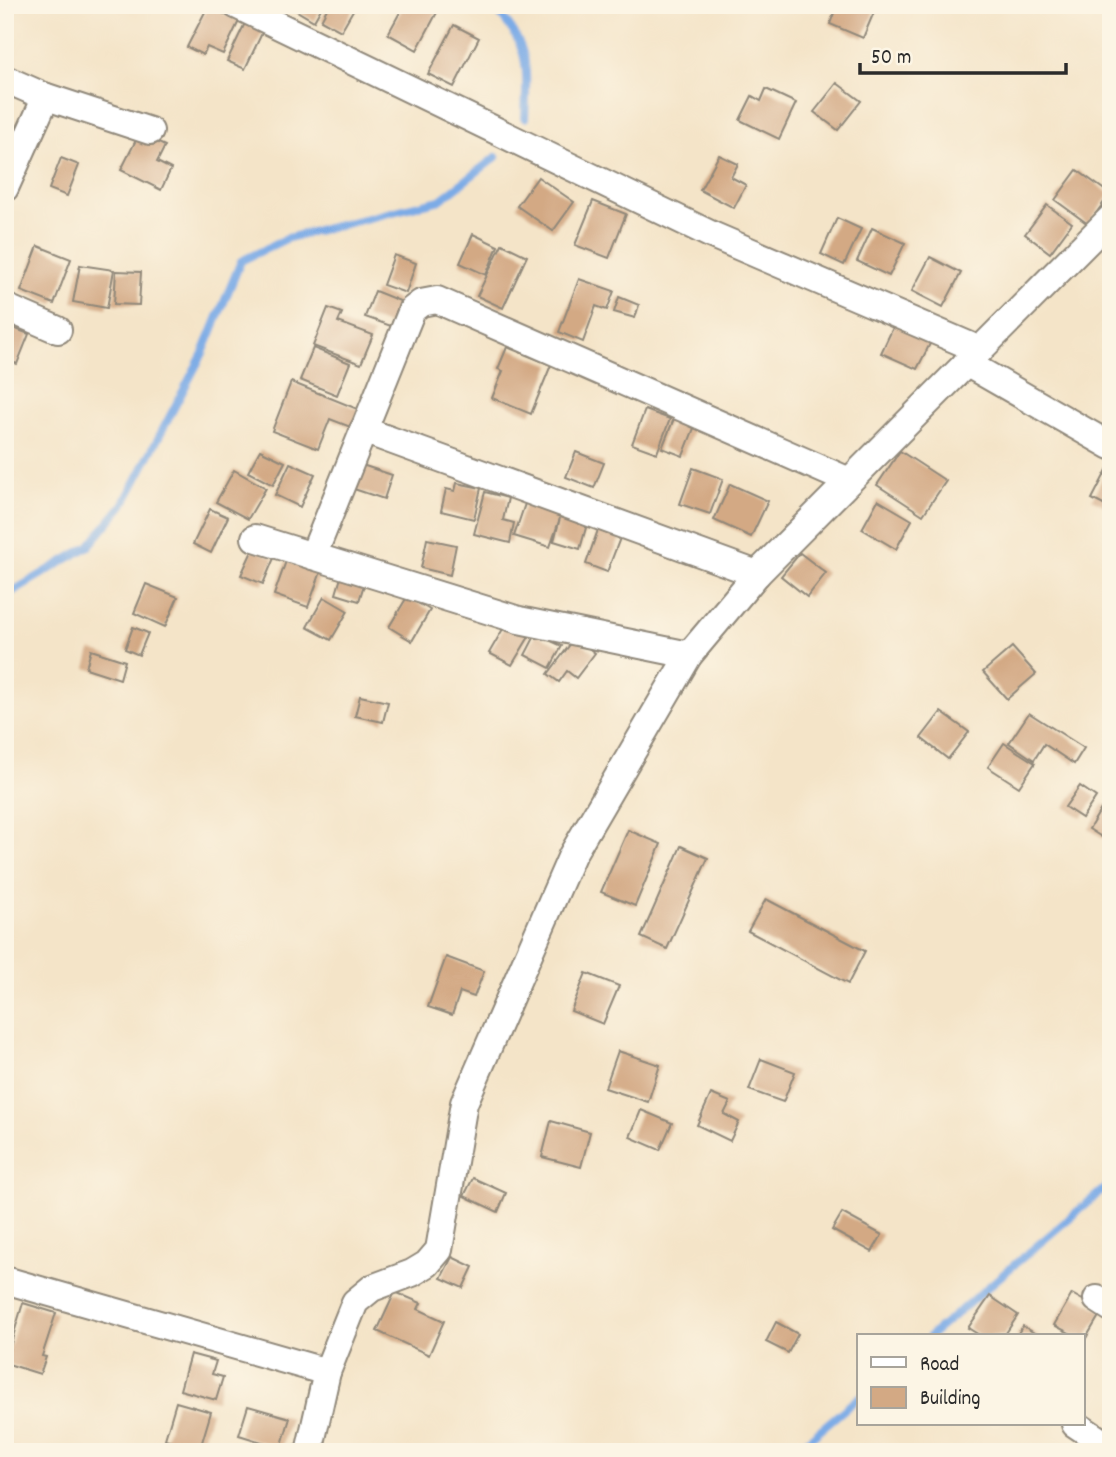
<svg xmlns="http://www.w3.org/2000/svg" width="1116" height="1457" font-family="Dekko,sans-serif">
	<style>
		.lines { fill: none; stroke-linecap: round; stroke-linejoin: round }
		.stream { stroke: #7cabe6; stroke-width: 8 }
		.building { fill: #d3a984 }
		.street-casing { stroke: #90887a; stroke-width: 30 }
		.street { stroke: #fff; stroke-width: 26 }
	</style>
	<rect width="100%" height="100%" fill="#fcf5e5"/>
	<filter id="ink" filterUnits="userSpaceOnUse"><feTurbulence type="fractalNoise" baseFrequency=".0143" numOctaves="2"/><feDisplacementMap in="SourceGraphic" scale="14" xChannelSelector="R" yChannelSelector="G"/><feConvolveMatrix kernelMatrix="1 2 1 2 8 2 1 2 1" color-interpolation-filters="sRGB"/></filter>
	<filter id="wash" filterUnits="userSpaceOnUse"><feTurbulence type="fractalNoise" baseFrequency=".00686" numOctaves="4" result="noise"/><feDisplacementMap in="SourceGraphic" scale="28" xChannelSelector="R" yChannelSelector="G"/><feGaussianBlur stdDeviation="1.57" result="paint"/><feColorMatrix in="noise" values="0 0 0 0 0 0 0 0 0 0 0 0 0 0 0 0 0 1.4 0 .05"/><feComposite in="paint" operator="in"/></filter>
	<g filter="url(#wash)">
		<rect width="100%" height="100%" fill="#f4e4c8"/>
		<g class="lines">
			<g class="stream">
				<path d="M492,5C531,47 527,64 525,118"/>
				<path d="M5,596L89,546L123,505L203,353L241,261L288,238L440,200L496,157"/>
				<path d="M930,1336L1111,1183"/>
				<path d="M794,1452L859,1397"/>
			</g>
		</g>
		<g id="blocks">
			<g class="building">
				<path d="M287,5H323L314,21Z"/>
				<path d="M329,5H356L341,31L321,20Z"/>
				<path d="M404,5H441L417,50L388,34Z"/>
				<path d="M837,5H857L874,12L863,38L830,24Z"/>
				<path d="M208,6L239,21L223,54L207,47L203,55L187,47Z"/>
				<path d="M245,23L263,31L245,69L227,61Z"/>
				<path d="M454,25L479,38L454,87L428,74Z"/>
				<path d="M837,83L861,101L838,130L814,112Z"/>
				<path d="M766,89L796,103L779,139L740,120L752,96L761,101Z"/>
				<path d="M139,134L165,146L157,162L171,169L161,190L121,170Z"/>
				<path d="M719,155L738,164L731,177L746,185L734,208L700,190Z"/>
				<path d="M61,158L79,165L67,196L49,189Z"/>
				<path d="M1077,170L1110,194L1088,224L1055,200Z"/>
				<path d="M538,177L574,202L553,231L517,206Z"/>
				<path d="M593,201L626,214L609,258L575,245Z"/>
				<path d="M1047,205L1072,223L1050,253L1025,234Z"/>
				<path d="M837,218L861,229L844,265L821,254Z"/>
				<path d="M872,228L905,243L889,276L857,261Z"/>
				<path d="M473,234L498,246L486,275L460,263Z"/>
				<path d="M502,244L527,256L503,308L477,296Z"/>
				<path d="M38,246L71,259L54,304L21,291Z"/>
				<path d="M394,255L416,263L406,293L383,285Z"/>
				<path d="M930,257L961,273L943,307L912,291Z"/>
				<path d="M80,265L114,270L107,308L73,302Z"/>
				<path d="M116,271L141,272L139,305L114,304Z"/>
				<path d="M579,279L614,291L607,310L596,306L583,342L559,332Z"/>
				<path d="M375,291L400,301L391,326L365,317Z"/>
				<path d="M619,297L639,305L635,318L614,312Z"/>
				<path d="M328,308L342,313L338,322L373,335L361,364L313,346Z"/>
				<path d="M897,319L934,336L917,369L881,353Z"/>
				<path d="M5,325L29,334L17,364L5,359Z"/>
				<path d="M507,347L551,365L531,414L492,398L503,371L498,369Z"/>
				<path d="M313,348L350,363L337,395L300,380Z"/>
				<path d="M291,382L360,410L353,428L330,419L318,449L272,431Z"/>
				<path d="M645,410L670,419L657,453L632,444Z"/>
				<path d="M675,416L696,423L683,456L662,448Z"/>
				<path d="M260,450L285,462L273,485L248,472Z"/>
				<path d="M900,451L946,481L923,515L877,485Z"/>
				<path d="M576,452L604,463L594,488L566,477Z"/>
				<path d="M290,463L315,474L300,507L275,495Z"/>
				<path d="M362,465L392,475L384,499L354,489Z"/>
				<path d="M1109,466L1111,467V509L1092,499Z"/>
				<path d="M693,468L723,479L710,514L680,504Z"/>
				<path d="M234,470L266,488L248,519L216,502Z"/>
				<path d="M457,483L481,488L474,519L441,511L446,489L455,491Z"/>
				<path d="M730,484L768,501L751,537L714,520Z"/>
				<path d="M485,492L508,498L503,520L514,523L510,543L474,534Z"/>
				<path d="M528,495L587,524L580,549L554,541L560,518L550,547L514,536Z"/>
				<path d="M878,500L912,520L896,549L862,529Z"/>
				<path d="M210,509L228,517L211,553L193,544Z"/>
				<path d="M598,530L620,538L607,572L586,564Z"/>
				<path d="M427,539L456,545L450,575L421,568Z"/>
				<path d="M253,549L274,558L263,584L241,575Z"/>
				<path d="M800,553L826,573L807,597L781,576Z"/>
				<path d="M303,559L323,566L308,607L274,595L286,561L301,566Z"/>
				<path d="M342,574L365,581L359,601L336,594Z"/>
				<path d="M146,584L178,597L165,627L134,613Z"/>
				<path d="M324,597L348,611L331,640L307,627Z"/>
				<path d="M407,597L430,610L412,641L389,627Z"/>
				<path d="M507,622L530,635L512,665L489,653Z"/>
				<path d="M133,627L148,633L139,655L125,649Z"/>
				<path d="M536,634L562,646L550,668L525,655Z"/>
				<path d="M575,638L595,653L576,678L567,671L559,682L548,674Z"/>
				<path d="M1012,647L1036,674L1007,699L983,672Z"/>
				<path d="M91,650L125,661L120,679L86,668Z"/>
				<path d="M360,696L388,702L383,722L355,716Z"/>
				<path d="M941,712L969,732L948,759L921,738Z"/>
				<path d="M1029,713L1084,748L1074,764L1044,744L1034,760L1009,743Z"/>
				<path d="M1004,743L1035,763L1019,787L988,767Z"/>
				<path d="M1080,786L1096,797L1082,818L1065,807Z"/>
				<path d="M1104,804L1111,808V843L1089,829Z"/>
				<path d="M628,830L661,844L635,906L601,892Z"/>
				<path d="M681,846L708,858L667,949L641,937Z"/>
				<path d="M766,899L865,951L848,984L748,931Z"/>
				<path d="M446,957L484,971L474,997L460,992L452,1015L428,1007Z"/>
				<path d="M586,973L619,986L603,1024L571,1011Z"/>
				<path d="M618,1051L660,1065L648,1102L605,1088Z"/>
				<path d="M761,1059L795,1072L783,1102L749,1090Z"/>
				<path d="M711,1094L730,1102L724,1114L739,1122L730,1141L697,1125Z"/>
				<path d="M641,1110L672,1123L660,1150L630,1137Z"/>
				<path d="M551,1121L590,1132L581,1167L542,1157Z"/>
				<path d="M473,1178L506,1193L498,1212L464,1196Z"/>
				<path d="M842,1213L882,1235L872,1252L832,1230Z"/>
				<path d="M452,1257L473,1267L463,1288L441,1278Z"/>
				<path d="M395,1292L421,1303L418,1309L444,1321L429,1355L377,1331Z"/>
				<path d="M1072,1294L1102,1311L1083,1343V1336H1075L1054,1325Z"/>
				<path d="M990,1296L1018,1315L1004,1336H981L968,1328Z"/>
				<path d="M23,1303L56,1313L42,1356L46,1357L40,1374L5,1363Z"/>
				<path d="M776,1322L798,1334L788,1353L766,1342Z"/>
				<path d="M1023,1326L1039,1336H1016Z"/>
				<path d="M190,1354L216,1361L212,1374L223,1377L216,1400L180,1390Z"/>
				<path d="M176,1402L211,1412L200,1449L165,1439Z"/>
				<path d="M248,1406L290,1418L281,1448L239,1435Z"/>
			</g>
		</g>
	</g>
	<g filter="url(#ink)">
		<use href="#blocks" fill-opacity="0" stroke="#90887a" stroke-width="2"/>
		<g class="lines">
			<g class="street-casing">
				<g id="street">
					<path d="M236,5L712,235L980,350"/>
					<path d="M5,79L46,97L5,188"/>
					<path d="M44,96L150,131"/>
					<path d="M5,307L58,330"/>
					<path d="M966,363L1111,446"/>
					<path d="M363,430L757,574"/>
					<path d="M255,538L519,620L689,655"/>
					<path d="M313,556L412,310L421,303L437,300L849,481"/>
					<path d="M5,1280L327,1372L355,1302L372,1288L412,1273L427,1264L439,1250L464,1103L572,855L689,655L757,574L1111,218"/>
					<path d="M1097,1299L1111,1308"/>
					<path d="M1075,1424L1111,1448"/>
					<path d="M309,1452L327,1372"/>
				</g>
			</g>
			<use href="#street" class="street"/>
		</g>
	</g>
	<rect width="1116" height="1457" fill="none" stroke="#fcf5e5" stroke-width="28"/>
	<rect x="857" y="1334" width="228" height="91" fill="#fcf5e5" stroke="#a8a49b" stroke-width="2"/>
	<rect x="871" y="1357" width="35" height="10" fill="#ffffff" stroke="#a8a49b" stroke-width="2"/>
	<text x="920" y="1370" font-size="21" fill="#2b2b2b">Road</text>
	<rect x="871" y="1387" width="35" height="21" fill="#d3a984" stroke="#a8a49b" stroke-width="2"/>
	<text x="920" y="1404" font-size="21" fill="#2b2b2b">Building</text>
	<path d="M860 63v10h206v-10" fill="none" stroke="#2b2b2b" stroke-width="3.5"/>
	<text x="871" y="63" font-size="21" fill="#2b2b2b" stroke="#fcf5e5" stroke-width="5" paint-order="stroke">50 m</text>
</svg>
